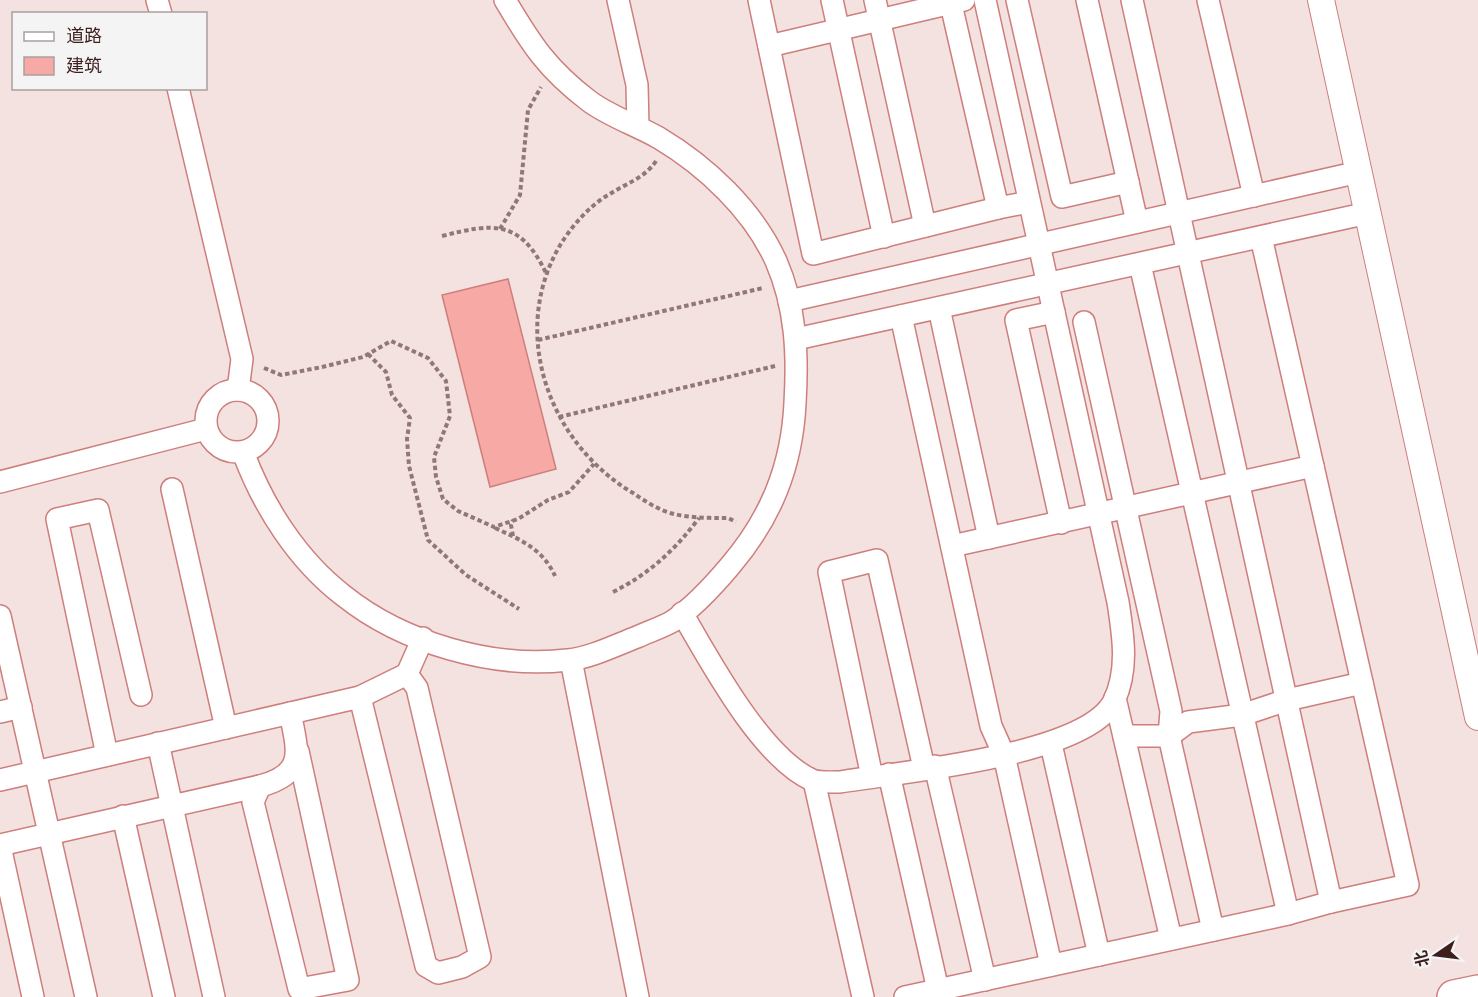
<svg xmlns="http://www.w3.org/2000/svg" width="1478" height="997" font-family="Mulish,'Noto Sans SC',sans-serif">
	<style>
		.building { fill: #f7a9a5; stroke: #cd7f7c; stroke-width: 1.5 }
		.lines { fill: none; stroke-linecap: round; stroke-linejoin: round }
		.minor-casing { stroke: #cd7f7c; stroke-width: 24 }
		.tertiary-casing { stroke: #cd7f7c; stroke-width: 28 }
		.primary-casing { stroke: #cd7f7c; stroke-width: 36 }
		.path { stroke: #917877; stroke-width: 4; stroke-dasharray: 4.5 3; stroke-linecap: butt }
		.minor { stroke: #fff; stroke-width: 21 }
		.tertiary { stroke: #fff; stroke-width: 26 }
		.primary { stroke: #fff; stroke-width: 33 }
	</style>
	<rect width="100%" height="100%" fill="#f4e2e1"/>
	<path class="building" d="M508,279L556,469L490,487L442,295Z"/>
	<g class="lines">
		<g class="minor-casing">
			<g id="minor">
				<path d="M157,0L161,14"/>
				<path d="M618,0L637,85L638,127"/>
				<path d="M759,0L813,254L998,208"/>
				<path d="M832,0L884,237"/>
				<path d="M875,0L925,226"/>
				<path d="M950,0L998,208L1029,202"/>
				<path d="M1017,0L1062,197L1128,182"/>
				<path d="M1087,0L1137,222"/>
				<path d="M1132,0L1331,902L1288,914L1140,264"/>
				<path d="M1208,0L1254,196"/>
				<path d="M769,46L964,0"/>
				<path d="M178,88L242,359L238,390"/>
				<path d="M1261,237L1408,885L1331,902"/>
				<path d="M789,301L1359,172"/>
				<path d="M939,308L989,538"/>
				<path d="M1054,312L1016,320L1061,523"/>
				<path d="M901,316L991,726L1004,755L1051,965"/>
				<path d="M1084,322L1171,711L1169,736"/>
				<path d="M796,339L1368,213"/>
				<circle cx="237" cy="421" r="31"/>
				<path d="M243,452C263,506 297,560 344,596C403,643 493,669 568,660C590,658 616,645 637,637C648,632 663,627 673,621C694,607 714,585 730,566C771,518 792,466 795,403C798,354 796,307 776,261C753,210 706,166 659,138C636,125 609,116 589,101C547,69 531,44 505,0"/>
				<path d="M0,482L206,429"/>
				<path d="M172,489L226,728"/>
				<path d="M952,546L1313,466"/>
				<path d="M682,613C710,661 761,757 812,780C820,783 832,782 840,782C900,772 1086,756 1114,701C1129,669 1123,635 1118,602L985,0"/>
				<path d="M0,616L86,997"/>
				<path d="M571,660L638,997"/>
				<path d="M360,697L426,966L438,973L462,967L480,957L417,688L407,674"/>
				<path d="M1115,698L1171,939"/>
				<path d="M0,712L21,707"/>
				<path d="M1124,736H1169L1213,930"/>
				<path d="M1169,736L1188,722L1242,715L1287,700L1362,683"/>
				<path d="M158,743L214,997"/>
				<path d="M1051,744L1099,955"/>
				<path d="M107,755L57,519L98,510L141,695"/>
				<path d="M935,766L985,980"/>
				<path d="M889,774L938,990"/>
				<path d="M872,777L829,572L877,560L924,768"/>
				<path d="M0,780L360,697L407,674L423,638"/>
				<path d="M814,781L863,997"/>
				<path d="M260,786L253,802L299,989L348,980L298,751"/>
				<path d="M123,816L164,997"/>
				<path d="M0,845L260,786C306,774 298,751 290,713"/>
				<path d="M0,846L33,997"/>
				<path d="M905,997L1288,914"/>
			</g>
		</g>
		<g class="tertiary-casing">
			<path id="tertiary" d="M1321,0L1478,717"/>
		</g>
		<g class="primary-casing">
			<path id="primary" d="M1454,997L1478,992"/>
		</g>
		<g class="path">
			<path d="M656,161C645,178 625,184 608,195C588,207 571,227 559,247C509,335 550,444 633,493C645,501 660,511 674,514C691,518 710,518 728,518L736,522"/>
			<path d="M500,229L520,195L528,110L541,87"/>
			<path d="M442,236C493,223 520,219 546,273"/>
			<path d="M538,340L763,288"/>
			<path d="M368,354L386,372L392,395L410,418L407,439L409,466L428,540L466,575L519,609"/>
			<path d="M264,368L281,375L322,367L363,357L391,341L428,358L446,381L450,416L434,457L436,477L443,499L458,511L494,527L518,519L548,500L569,492L594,464"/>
			<path d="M559,417L775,366"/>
			<path d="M495,528C521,540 543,549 555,576"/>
			<path d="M513,536L511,525L513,520"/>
			<path d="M613,592C649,574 675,550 699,518"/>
		</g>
		<use href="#minor" class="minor"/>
		<use href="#tertiary" class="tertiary"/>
		<use href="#primary" class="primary"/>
	</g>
	<rect x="12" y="12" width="195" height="78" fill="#f4f4f4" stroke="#ab9e9e" stroke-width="1.5"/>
	<rect x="24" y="32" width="30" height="9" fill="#ffffff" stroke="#ab9e9e" stroke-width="1.5"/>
	<text x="66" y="42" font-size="18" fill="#3e1e1d">道路</text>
	<rect x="24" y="57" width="30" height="18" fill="#f7a9a5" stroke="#ab9e9e" stroke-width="1.5"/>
	<text x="66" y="72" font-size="18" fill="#3e1e1d">建筑</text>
	<g transform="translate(1436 955) rotate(256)" stroke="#f4f4f4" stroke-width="4.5" paint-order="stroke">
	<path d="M0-4.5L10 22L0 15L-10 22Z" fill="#3e1e1d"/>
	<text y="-9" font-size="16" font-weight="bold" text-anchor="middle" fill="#3e1e1d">北</text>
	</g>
</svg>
